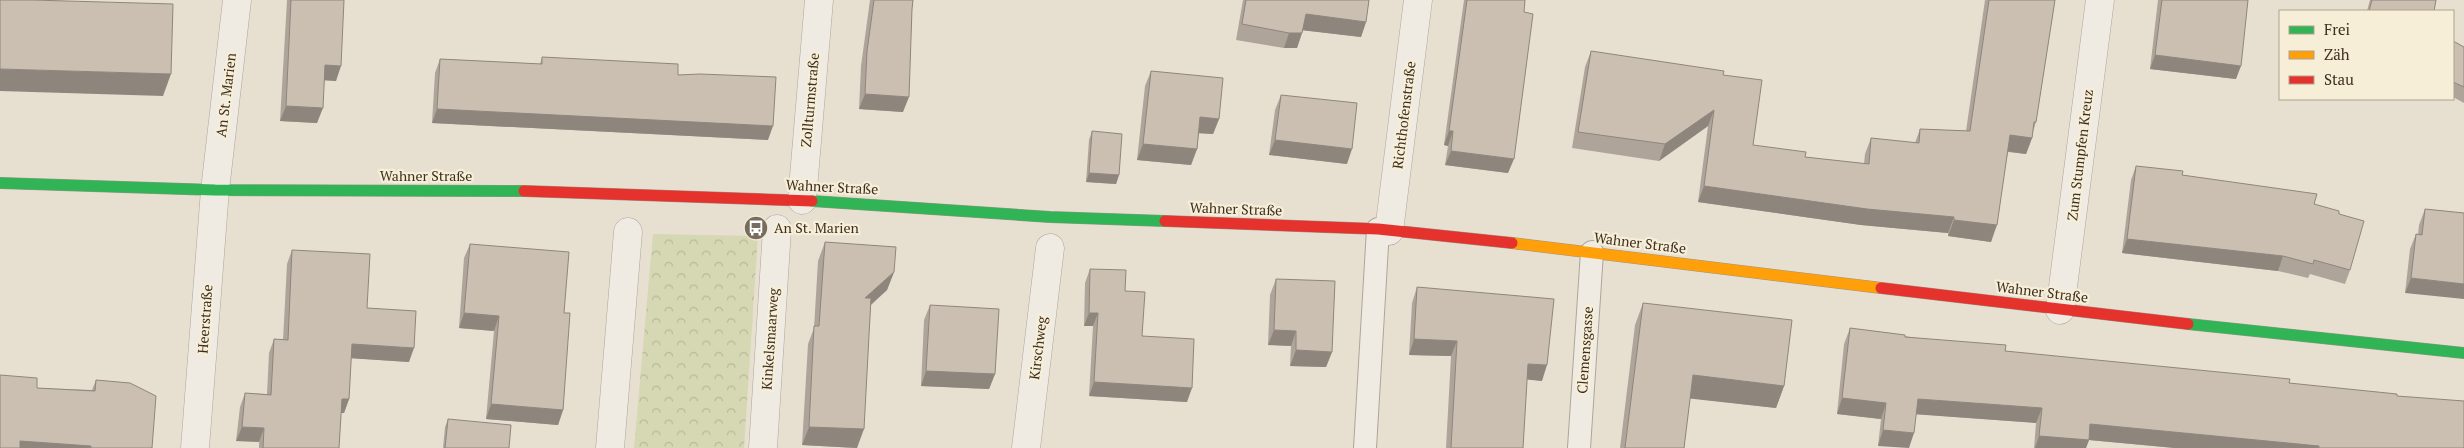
<svg xmlns="http://www.w3.org/2000/svg" width="2464" height="448" font-family="'PT Serif',serif">
	<style>
		.park { fill: url(#park-crowns) }
		.lines { fill: none; stroke-linecap: round; stroke-linejoin: round }
		.lane-casing { stroke: #ada599; stroke-width: 24 }
		.street-casing { stroke: #ada599; stroke-width: 29 }
		.fast-casing { stroke: #9c958a; stroke-width: 12 }
		.slow-casing { stroke: #9c958a; stroke-width: 12 }
		.jam-casing { stroke: #9c958a; stroke-width: 12 }
		.lane { stroke: #efebe3; stroke-width: 22 }
		.street { stroke: #efebe3; stroke-width: 28 }
		.fast { stroke: #30b455; stroke-width: 11 }
		.slow { stroke: #ff9f0a; stroke-width: 11 }
		.jam { stroke: #e5322d; stroke-width: 11 }
		.wall { fill: #afa499 }
		.shaded-wall { fill: #8e867d }
		.building { fill: #cbbfb2; stroke: #8e867d }
		.labels { text-anchor: middle; stroke-width: 4.5; stroke-linejoin: round; paint-order: stroke }
		.street-label { font-size: 14px; fill: #3d2e20; stroke: #f7eed8 }
		.poi-label { font-size: 14px; fill: #3d2e20; stroke: #f7eed8; text-anchor: start }
	</style>
	<defs>
		<pattern id="park-crowns" width="20" height="18" patternUnits="userSpaceOnUse" patternTransform="scale(1.25)"><rect width="20" height="18" fill="#d6d7b3"/><path d="M2 6a3 3 0 1 1 6 0M12 15a3 3 0 1 1 6 0" fill="none" stroke="#b9b99a"/></pattern>
	</defs>
	<rect width="100%" height="100%" fill="#e7e0d1"/>
	<path class="park" d="M653,234L758,236L744,448H634Z"/>
	<g class="lines">
		<g class="lane-casing">
			<g id="lane">
				<path d="M1365,448L1378,229"/>
				<path d="M1579,448L1592,252"/>
			</g>
		</g>
		<g class="street-casing">
			<g id="street">
				<path d="M802,200L819,0"/>
				<path d="M1389,231L1418,0"/>
				<path d="M2060,310L2100,0"/>
				<path d="M195,448L215,190L237,0"/>
				<path d="M610,448L628,232"/>
				<path d="M763,448L777,229"/>
				<path d="M1026,448L1050,248"/>
			</g>
		</g>
		<g class="fast-casing">
			<g id="fast">
				<path d="M0,183L215,190L524,191"/>
				<path d="M812,201L1050,217L1165,221"/>
				<path d="M2188,324L2464,353"/>
			</g>
		</g>
		<g class="slow-casing">
			<path id="slow" d="M1512,243L1881,288"/>
		</g>
		<g class="jam-casing">
			<g id="jam">
				<path d="M524,191L812,201"/>
				<path d="M1165,221L1378,229L1512,243"/>
				<path d="M1881,288L2188,324"/>
			</g>
		</g>
		<use href="#lane" class="lane"/>
		<use href="#street" class="street"/>
		<use href="#fast" class="fast"/>
		<use href="#slow" class="slow"/>
		<use href="#jam" class="jam"/>
	</g>
	<g class="wall">
		<path d="M287,0H344L336,81L324,80L317,123L280,121Z"/>
		<path d="M870,0H913L903,112L859,109L861,66Z"/>
		<path d="M1243,0H1369L1366,22L1361,37L1303,30L1297,48H1284L1236,40Z"/>
		<path d="M1464,0H1525L1508,173L1445,165L1448,146L1444,145Z"/>
		<path d="M1985,0H2055L2036,122L2033,132L2032,138L2026,154L2008,152L1991,242L1948,236V233L1861,225L1698,202L1708,126L1659,161L1572,148L1585,67L1591,51L1723,75L1753,145L1805,157L1864,164L1865,154L1871,138L1915,143L1920,129L1966,131Z"/>
		<path d="M2158,0H2248L2236,79L2150,69Z"/>
		<path d="M2370,0H2436L2434,11H2367Z"/>
		<path d="M2453,41L2464,47V103L2453,97Z"/>
		<path d="M542,57L678,75L768,140L432,123L435,73L440,59L540,64Z"/>
		<path d="M1151,71L1219,119L1213,134L1199,133L1197,149L1191,165L1137,160L1145,86Z"/>
		<path d="M1281,95L1347,164L1269,155L1275,110Z"/>
		<path d="M1092,131L1119,175L1116,184L1086,182L1089,140Z"/>
		<path d="M2136,166L2182,175L2339,214L2350,270L2345,284L2310,274L2308,278L2278,271L2122,253L2131,180Z"/>
		<path d="M2425,209L2464,213L2405,293L2410,249L2416,234H2418L2419,225Z"/>
		<path d="M825,242L894,272L887,290L871,305L857,448L802,445L808,344L814,328L818,261Z"/>
		<path d="M470,244L564,313L563,410L558,425L486,419L494,331L459,328L464,258Z"/>
		<path d="M292,250L367,308L409,362L351,358L349,399L344,413H341L339,448H259V442L236,441L240,407L245,393L267,394L269,353L274,339L283,340L287,264Z"/>
		<path d="M1090,269L1125,291L1142,336L1187,402L1089,396L1093,326H1084L1085,283Z"/>
		<path d="M1276,279L1332,352L1326,367L1290,366L1291,346L1268,345L1270,295Z"/>
		<path d="M1417,287L1542,381L1527,379L1523,448H1446L1451,356L1409,355L1412,303Z"/>
		<path d="M1643,303L1784,386L1776,408L1690,398L1684,448H1620L1635,325Z"/>
		<path d="M930,305L995,374L989,389L921,386L924,320Z"/>
		<path d="M1850,328L2005,351L2397,396L2464,448H2175L2089,440L2086,448H2034L2036,423L1916,414L1878,446L1881,419L1837,414L1844,344Z"/>
		<path d="M96,380L152,448H0L37,388L92,390Z"/>
		<path d="M448,419L509,448H443L445,427Z"/>
	</g>
	<g class="shaded-wall">
		<path d="M1306,14L1366,22L1361,37L1300,30Z"/>
		<path d="M1289,33H1302L1297,48H1284Z"/>
		<path d="M2155,55L2241,66L2236,79L2150,69Z"/>
		<path d="M325,65L341,66L336,81L320,80Z"/>
		<path d="M0,69L171,74L163,96L0,91Z"/>
		<path d="M865,94L909,97L903,112L859,109Z"/>
		<path d="M286,106L323,108L317,123L280,121Z"/>
		<path d="M437,109L773,126L768,140L432,123Z"/>
		<path d="M1714,110L1708,126L1659,161L1665,144Z"/>
		<path d="M1200,117L1219,119L1213,134L1195,133Z"/>
		<path d="M1449,131H1453L1448,146L1444,145Z"/>
		<path d="M2010,135L2032,138L2026,154L2004,151Z"/>
		<path d="M1275,140L1352,149L1347,164L1269,155Z"/>
		<path d="M1143,144L1197,149L1191,165L1137,160Z"/>
		<path d="M1451,151L1514,159L1508,173L1445,165Z"/>
		<path d="M1089,173L1119,175L1116,184L1086,182Z"/>
		<path d="M1704,186L1954,217L1948,233L1861,225L1698,202Z"/>
		<path d="M1954,220L1997,225L1991,242L1948,236Z"/>
		<path d="M2127,239L2283,256L2278,271L2122,253Z"/>
		<path d="M894,272L887,290L858,316L865,298Z"/>
		<path d="M2411,278L2464,284V299L2405,293Z"/>
		<path d="M464,313L499,316L494,331L459,328Z"/>
		<path d="M1089,313H1098L1093,326H1084Z"/>
		<path d="M1274,330L1296,331L1291,346L1268,345Z"/>
		<path d="M1414,339L1457,341L1451,356L1409,355Z"/>
		<path d="M352,344L414,348L409,362L347,358Z"/>
		<path d="M1296,350L1332,352L1326,367L1290,366Z"/>
		<path d="M1528,364L1547,365L1542,381L1522,379Z"/>
		<path d="M926,371L995,374L989,389L921,386Z"/>
		<path d="M1693,375L1784,386L1776,408L1685,398Z"/>
		<path d="M1094,382L1192,388L1187,402L1089,396Z"/>
		<path d="M1842,398L1886,403L1881,419L1837,414Z"/>
		<path d="M342,399H349L344,413H337Z"/>
		<path d="M1918,399L2042,408L2036,423L1912,414Z"/>
		<path d="M491,404L563,410L558,425L486,419Z"/>
		<path d="M2090,424L2319,446L2318,448H2175L2089,440L2086,448H2035L2039,436Z"/>
		<path d="M242,427L264,428L259,442L236,441Z"/>
		<path d="M809,427L864,429L857,448L802,445Z"/>
		<path d="M1883,430L1914,433L1909,448L1878,446Z"/>
		<path d="M20,441L91,446L90,448H18Z"/>
	</g>
	<g class="building">
		<path d="M0,0H32L173,4L171,74L0,69Z"/>
		<path d="M291,0H344L341,66L325,65L323,108L286,106Z"/>
		<path d="M874,0H913L912,9L909,97L865,94L867,51Z"/>
		<path d="M1246,0H1369L1366,22L1306,14L1302,33H1289L1242,24Z"/>
		<path d="M1467,0H1525L1524,12L1533,14L1514,159L1451,151L1453,131H1449Z"/>
		<path d="M1989,0H2055L2036,122H2034L2032,138L2010,135L1997,225L1954,220V217L1867,209L1704,186L1714,110L1665,144L1578,132L1591,51L1724,71L1723,75L1762,80L1753,145L1806,152L1805,157L1869,164L1871,138L1919,143L1920,129L1970,131Z"/>
		<path d="M2162,0H2248L2241,66L2155,55Z"/>
		<path d="M2372,0H2436L2434,11H2369Z"/>
		<path d="M2453,41L2464,47V87L2453,82Z"/>
		<path d="M542,57L678,64V75L700,74L776,77L773,126L437,109L440,59L542,64Z"/>
		<path d="M1151,71L1223,78L1219,119L1200,117L1197,149L1143,144Z"/>
		<path d="M1281,95L1357,103L1352,149L1275,140Z"/>
		<path d="M1092,131L1122,134L1119,175L1089,173Z"/>
		<path d="M2136,166L2183,171L2182,175L2317,194L2314,204L2339,211V214L2364,221L2350,270L2314,260L2313,264L2283,256L2127,239Z"/>
		<path d="M2425,209L2464,213V284L2411,278L2416,234L2422,235Z"/>
		<path d="M825,242L896,247L894,272L865,298H871L864,429L809,427L814,326H819Z"/>
		<path d="M470,244L569,252L564,313H570L563,410L491,404L499,316L464,313Z"/>
		<path d="M292,250L370,254L367,308L416,311L414,348L352,344L349,399H342L339,448H263L264,428L242,427L245,393L271,395L274,339L288,340Z"/>
		<path d="M1090,269L1126,270L1125,291L1145,292L1142,336L1194,339L1192,388L1094,382L1098,313H1089Z"/>
		<path d="M1276,279L1335,281L1332,352L1296,350V331L1274,330Z"/>
		<path d="M1417,287L1554,299L1547,365L1528,364L1523,448H1451L1457,341L1414,339Z"/>
		<path d="M1643,303L1792,320L1784,386L1693,375L1684,448H1625Z"/>
		<path d="M930,305L999,309L995,374L926,371Z"/>
		<path d="M1850,328L1905,335V337L2006,345L2005,351L2290,379L2289,383L2397,394V396L2464,401V448H2319V446L2090,424L2089,440L2039,436L2042,408L1918,399L1914,433L1883,430L1886,403L1842,398Z"/>
		<path d="M0,375L37,378V388L95,391L96,380L130,383L156,396L152,448H91V446L20,441V448H0Z"/>
		<path d="M448,419L511,425L509,448H445Z"/>
	</g>
	<defs>
		<g id="bus-disc" transform="scale(1.25)"><circle r="9.5" fill="#786c5e" stroke="#f7eed8"/><path d="M-5-6H5V4H4V6H2V4H-2V6H-4V4H-5ZM-3.5-4V0h7V-4ZM-3.5 1.2v1.5H-2V1.2ZM2 1.2v1.5H3.5V1.2Z" fill="#fff"/></g>
	</defs>
	<g fill-rule="evenodd">
		<use href="#bus-disc" x="756" y="228"/>
	</g>
	<g class="labels">
		<g class="street-label">
			<text transform="translate(226 95) rotate(-83)" y="5">An St. Marien</text>
			<text transform="translate(810 100) rotate(-85)" y="5">Zollturmstraße</text>
			<text transform="translate(1404 115) rotate(-83)" y="5">Richthofenstraße</text>
			<text transform="translate(2080 155) rotate(-83)" y="5">Zum Stumpfen Kreuz</text>
			<text x="426" y="181">Wahner Straße</text>
			<text transform="translate(832 187) rotate(3)" y="5">Wahner Straße</text>
			<text transform="translate(1236 209) rotate(2)" y="5">Wahner Straße</text>
			<text transform="translate(1640 243) rotate(7)" y="5">Wahner Straße</text>
			<text transform="translate(2042 292) rotate(7)" y="5">Wahner Straße</text>
			<text transform="translate(205 319) rotate(-86)" y="5">Heerstraße</text>
			<text transform="translate(770 339) rotate(-86)" y="5">Kinkelsmaarweg</text>
			<text transform="translate(1038 348) rotate(-83)" y="5">Kirschweg</text>
			<text transform="translate(1585 350) rotate(-86)" y="5">Clemensgasse</text>
		</g>
		<g class="poi-label">
			<text x="774" y="233">An St. Marien</text>
		</g>
	</g>
	<rect x="2279" y="10" width="175" height="90" fill="#f7eed8" stroke="#ada18e"/>
	<rect x="2289" y="26" width="25" height="8" fill="#30b455" stroke="#ada18e"/>
	<text x="2324" y="35" font-size="15" fill="#3d2e20">Frei</text>
	<rect x="2289" y="51" width="25" height="8" fill="#ff9f0a" stroke="#ada18e"/>
	<text x="2324" y="60" font-size="15" fill="#3d2e20">Zäh</text>
	<rect x="2289" y="76" width="25" height="8" fill="#e5322d" stroke="#ada18e"/>
	<text x="2324" y="85" font-size="15" fill="#3d2e20">Stau</text>
</svg>
